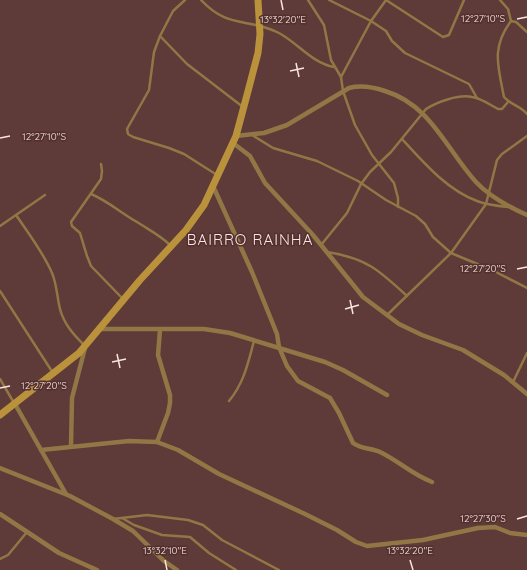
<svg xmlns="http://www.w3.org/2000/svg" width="527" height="570" font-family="Quicksand,sans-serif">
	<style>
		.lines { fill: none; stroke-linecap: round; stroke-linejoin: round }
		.lane { stroke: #917745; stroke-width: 2.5 }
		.street { stroke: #917745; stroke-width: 4.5 }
		.secondary { stroke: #ba923b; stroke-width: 7 }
		.ticks { fill: none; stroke: #fbe4e2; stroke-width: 1.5 }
		.labels { text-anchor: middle; stroke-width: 3; stroke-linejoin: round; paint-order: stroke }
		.quarter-label { font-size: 15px; letter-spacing: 1px; fill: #fbe4e2; stroke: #52302e }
		.ticks-label { font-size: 10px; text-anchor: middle; fill: #fbe4e2; stroke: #52302e; stroke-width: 3; stroke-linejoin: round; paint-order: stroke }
	</style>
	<rect width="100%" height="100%" fill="#5e3a38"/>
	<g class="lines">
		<g class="lane">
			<path d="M185,0L173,11L160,36L154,52L149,90L127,129L128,134L133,137L169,148L184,154L217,175"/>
			<path d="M201,0C229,30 248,17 279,33C299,44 312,63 334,67"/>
			<path d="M308,0L324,25L331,60L341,77L343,91L355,125L372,155L394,183L398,198V207"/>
			<path d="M329,0L371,21L386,31L392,41L405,53L469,84L477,98"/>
			<path d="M386,0L443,37L449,35L464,0"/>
			<path d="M500,0L508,9L511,21C491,48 498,66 504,97C511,105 521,106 527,114"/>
			<path d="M511,21L516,22L527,32"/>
			<path d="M160,36L187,64L243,107"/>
			<path d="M341,77L371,21L386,0"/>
			<path d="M252,135L273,148L317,161L358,181L386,200L416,216L425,224L433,237L451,253L492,270L527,288"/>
			<path d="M402,139C423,162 447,190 477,201C487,205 497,206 508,207"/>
			<path d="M101,164L102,171L101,179L71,222L72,226L80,233L87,256L91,266L123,299"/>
			<path d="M91,194C108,201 121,213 137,222C149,230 160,235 170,245"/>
			<path d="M16,215C29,234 43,252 52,273C57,285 57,297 60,309C64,324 73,334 84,345"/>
			<path d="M0,226L45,195"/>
			<path d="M321,245L347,213L361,184L370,172L391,152L426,109C437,102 459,94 472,97C481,98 490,105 498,109H502L508,102"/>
			<path d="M327,252C366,258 379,270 407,296"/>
			<path d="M0,291L53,373"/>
			<path d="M387,315L451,253L486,204L497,160L502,154L527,136"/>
			<path d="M0,379L14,403"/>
			<path d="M513,382L527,353"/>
			<path d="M229,401C244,383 248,363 254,341"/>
			<path d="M122,518L134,525L162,535L190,537L209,553L236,570"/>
			<path d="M113,519L147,515L188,520L203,525L222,540L279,570"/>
			<path d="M0,559L8,555L27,532"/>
		</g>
		<g class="street">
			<path d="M236,136L264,133L287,125L349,88C361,85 373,87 385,91C431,105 446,149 476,182C490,197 509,207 527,215"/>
			<path d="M233,143L250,156L265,183L313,235L363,297L399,324L422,335L463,350L504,375L527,394"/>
			<path d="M213,186L252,272L277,334L279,347L287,366L298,381L330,398L339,413L353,443C361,449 371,448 380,452C399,461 411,474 432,482"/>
			<path d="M101,329H204L230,333L325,362L343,370L387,395"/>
			<path d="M15,404L66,494"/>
			<path d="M157,442L168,413L170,403V395L158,355L160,330"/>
			<path d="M71,446L72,398L85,348"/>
			<path d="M41,450L129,441L157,442L178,450L219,474L305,514L337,530L356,542L367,546L423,540L478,528L495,527L510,533L527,535"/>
			<path d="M0,468L70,496L113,519L133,531L164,561L177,570"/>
			<path d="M0,514L59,553L97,570"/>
		</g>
		<path class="secondary" d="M0,415L79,353L140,280L186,230L204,205L236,136L247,95L258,53L260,34L258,0"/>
	</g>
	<path class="ticks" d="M281,0L283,10M517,19L527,17M296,63L299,77M290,71L304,68M0,138L10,136M517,269L527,267M350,300L353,314M345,309L359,305M117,354L120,368M112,362L126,359M0,388L10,386M517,519L527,516M165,560L167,570M410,560L413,570"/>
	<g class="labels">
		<g class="quarter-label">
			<text x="250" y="245">BAIRRO RAINHA</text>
		</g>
	</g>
	<g class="ticks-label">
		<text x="483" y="22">12°27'10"S</text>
		<text x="283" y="23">13°32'20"E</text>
		<text x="44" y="140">12°27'10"S</text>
		<text x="483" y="272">12°27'20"S</text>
		<text x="44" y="389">12°27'20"S</text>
		<text x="483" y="522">12°27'30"S</text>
		<text x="165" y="554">13°32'10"E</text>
		<text x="410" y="554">13°32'20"E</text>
	</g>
</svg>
